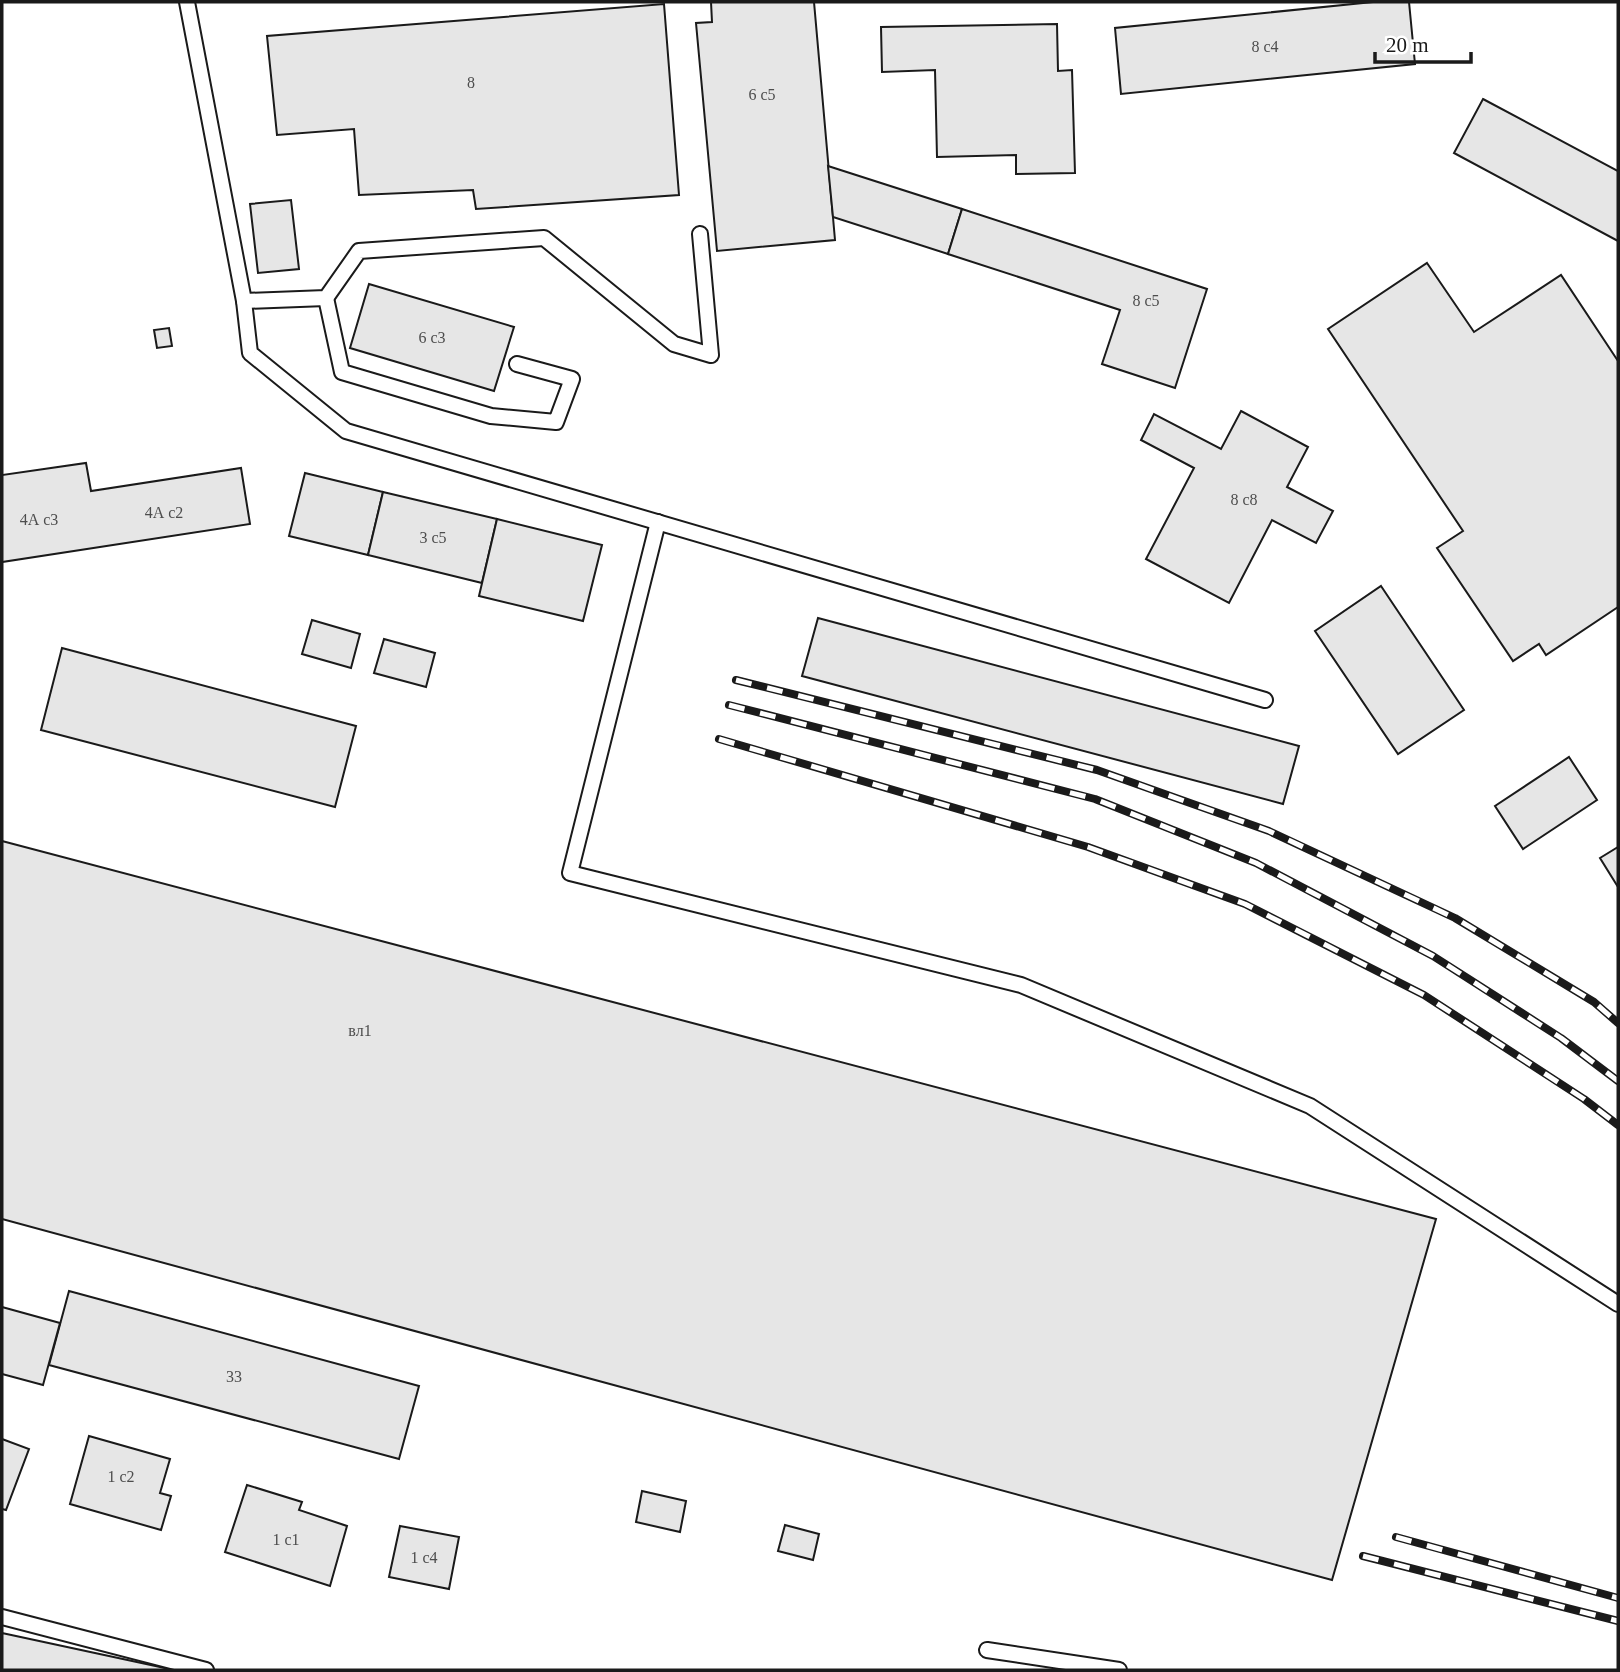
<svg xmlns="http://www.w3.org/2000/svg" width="1620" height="1672" font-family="Georgia,serif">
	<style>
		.building { fill: #e6e6e6; stroke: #1a1a1a; stroke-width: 2 }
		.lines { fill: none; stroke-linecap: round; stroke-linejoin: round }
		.service-casing { stroke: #1a1a1a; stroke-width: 18 }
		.service { stroke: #fff; stroke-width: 14 }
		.rail-casing { stroke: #1a1a1a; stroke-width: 8 }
		.rail { stroke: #fff; stroke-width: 5; stroke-dasharray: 16; stroke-linecap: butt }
		.labels { text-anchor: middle; stroke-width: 5; stroke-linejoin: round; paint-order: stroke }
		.number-label { font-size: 16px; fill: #4d4d4d }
	</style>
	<rect width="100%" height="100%" fill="#fff"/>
	<g class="building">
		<path d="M711,2H814L835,240L717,251L696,23L712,22Z"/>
		<path d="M1373,2H1409L1415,64L1121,94L1115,28Z"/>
		<path d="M664,4L679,195L476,209L473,190L359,195L354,129L277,135L267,36Z"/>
		<path d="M1057,24L1058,71L1072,70L1075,173L1016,174V155L937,157L935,70L882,72L881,27Z"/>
		<path d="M1483,99L1618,171V241L1454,153Z"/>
		<path d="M828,166L962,209L948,254L833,217Z"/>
		<path d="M291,200L299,269L258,273L250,204Z"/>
		<path d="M962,209L1207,289L1175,388L1102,364L1120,310L948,254Z"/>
		<path d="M1427,263L1474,332L1561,275L1618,361V607L1546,655L1539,644L1513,661L1437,548L1463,531L1328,329Z"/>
		<path d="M369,284L514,327L494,391L350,348Z"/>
		<path d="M169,328L172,346L157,348L154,330Z"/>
		<path d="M1241,411L1308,447L1287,487L1333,511L1316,543L1272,520L1229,603L1146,559L1194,468L1141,440L1154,414L1221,449Z"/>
		<path d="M86,463L91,491L241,468L250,524L2,562V475Z"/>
		<path d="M305,473L383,492L368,555L289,536Z"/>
		<path d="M383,492L497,519L482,583L368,555Z"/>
		<path d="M497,519L602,545L583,621L479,596Z"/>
		<path d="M1381,586L1464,710L1398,754L1315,631Z"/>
		<path d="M818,618L1299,746L1283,804L802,676Z"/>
		<path d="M312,620L360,634L351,668L302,654Z"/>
		<path d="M384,639L435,653L426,687L374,673Z"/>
		<path d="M62,648L356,726L335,807L41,730Z"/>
		<path d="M1569,757L1597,800L1523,849L1495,806Z"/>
		<path d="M2,841L1436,1219L1332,1580L2,1219Z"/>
		<path d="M1618,847V887L1600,858Z"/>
		<path d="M69,1291L419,1386L399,1459L49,1365Z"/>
		<path d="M2,1307L60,1323L43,1385L2,1374Z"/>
		<path d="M89,1436L170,1459L160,1493L171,1496L161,1530L70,1504Z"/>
		<path d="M2,1439L29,1449L6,1510L2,1509Z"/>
		<path d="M247,1485L302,1502L299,1510L347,1526L330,1586L225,1552Z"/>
		<path d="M642,1491L686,1501L680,1532L636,1522Z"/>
		<path d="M785,1525L819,1534L813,1560L778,1551Z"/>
		<path d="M400,1526L459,1537L449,1589L389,1577Z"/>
		<path d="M2,1633L174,1670H2Z"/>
	</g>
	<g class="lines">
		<g class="service-casing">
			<g id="service">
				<path d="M187,2L244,301L250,353L346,431L1265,700"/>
				<path d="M326,298L342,372L491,416L556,422L572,379L517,364"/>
				<path d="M244,301L326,298L359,251L544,238L674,344L711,355L700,234"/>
				<path d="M658,522L570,873L1021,985L1310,1106L1618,1304"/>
				<path d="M2,1617L206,1670"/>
				<path d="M987,1650L1119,1670"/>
			</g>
		</g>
		<use href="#service" class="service"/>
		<g class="rail-casing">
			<g id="rail">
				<path d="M736,680L1097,770L1269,831L1455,918L1594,1002L1618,1023"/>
				<path d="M729,705L1095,799L1256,863L1433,956L1561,1038L1618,1081"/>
				<path d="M719,739L1088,847L1245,904L1424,995L1584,1099L1618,1125"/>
				<path d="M1396,1537L1618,1598"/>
				<path d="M1363,1556L1618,1621"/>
			</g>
		</g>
		<use href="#rail" class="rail"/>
	</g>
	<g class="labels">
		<g class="number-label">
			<text x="1265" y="52">8 с4</text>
			<text x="471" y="88">8</text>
			<text x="762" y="100">6 с5</text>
			<text x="1146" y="306">8 с5</text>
			<text x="432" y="343">6 с3</text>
			<text x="1244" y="505">8 с8</text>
			<text x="164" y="518">4А с2</text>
			<text x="39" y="525">4А с3</text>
			<text x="433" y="543">3 с5</text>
			<text x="360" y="1036">вл1</text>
			<text x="234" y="1382">33</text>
			<text x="121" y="1482">1 с2</text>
			<text x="286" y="1545">1 с1</text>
			<text x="424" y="1563">1 с4</text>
		</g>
	</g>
	<rect width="1620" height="1672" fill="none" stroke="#1a1a1a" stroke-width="7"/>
	<path d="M1375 52v10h96v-10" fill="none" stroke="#1a1a1a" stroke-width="3.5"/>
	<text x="1386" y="52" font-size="21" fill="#1a1a1a" stroke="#ffffff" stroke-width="5" paint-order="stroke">20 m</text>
</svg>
